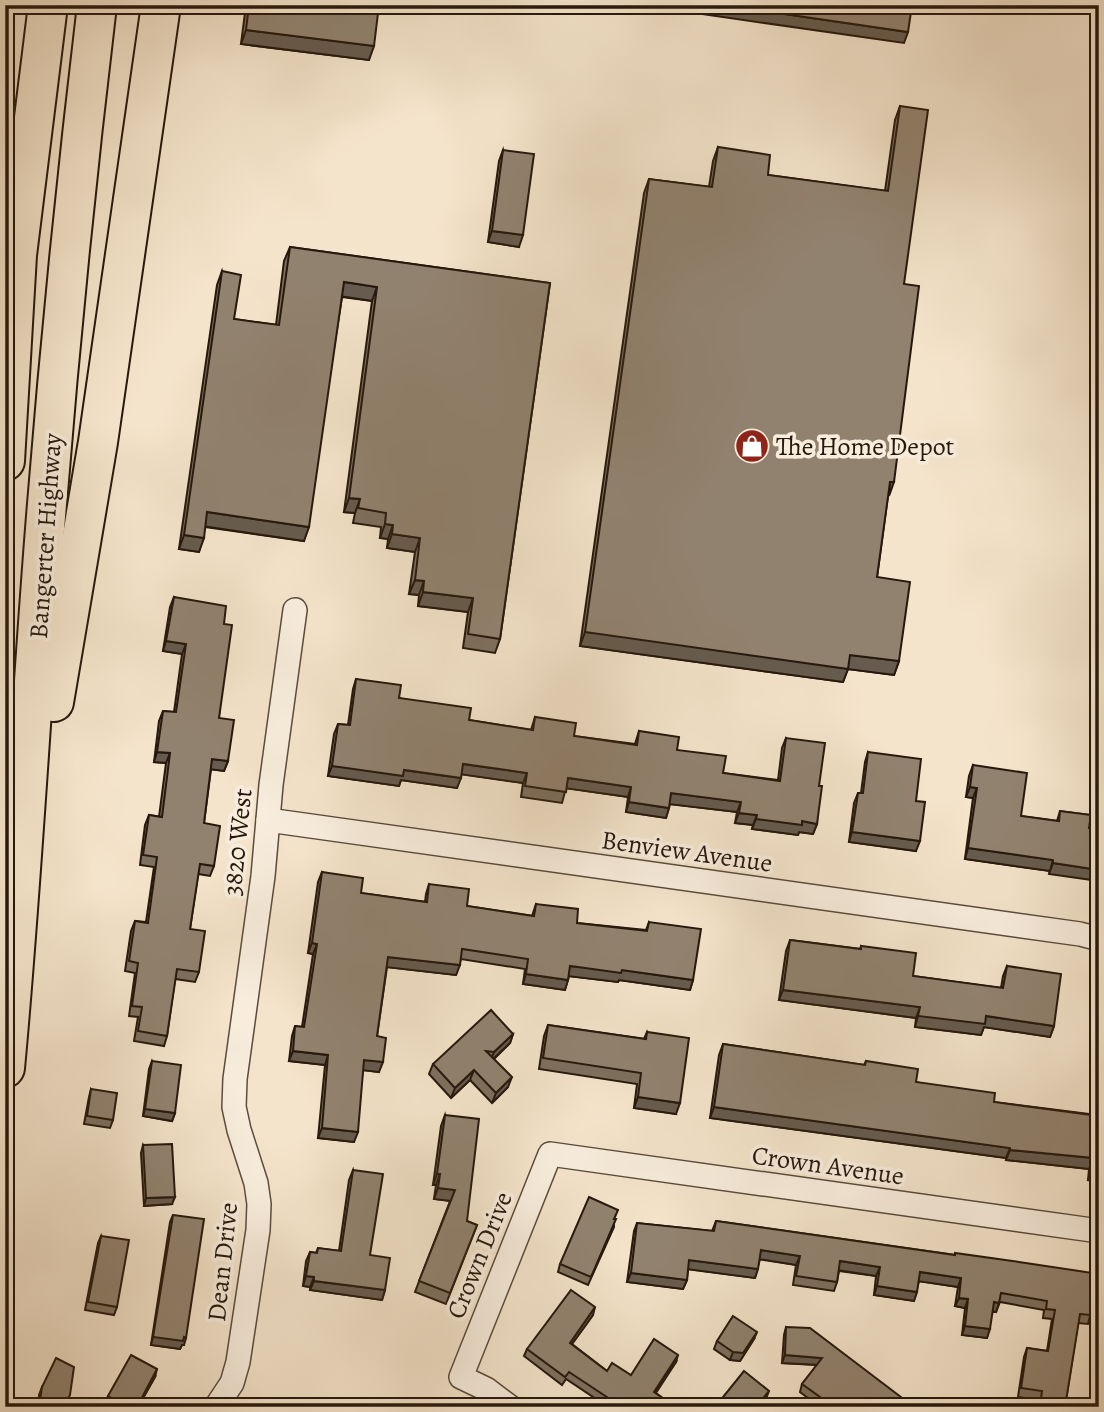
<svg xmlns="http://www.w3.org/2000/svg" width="1104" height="1412" font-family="Alegreya,serif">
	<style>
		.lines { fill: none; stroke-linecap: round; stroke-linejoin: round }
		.street-casing { stroke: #5a4b3c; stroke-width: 26 }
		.highway-casing { stroke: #26180c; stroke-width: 42 }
		.street { stroke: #f8eddd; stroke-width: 23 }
		.highway { stroke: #f4e4cb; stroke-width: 38 }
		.wall { fill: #7d705f; stroke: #26180c; stroke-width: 2 }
		.shaded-wall { fill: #665b4e; stroke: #26180c; stroke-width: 2 }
		.building { fill: #91826f; stroke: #26180c; stroke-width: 2 }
		.labels { text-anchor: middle; stroke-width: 7; stroke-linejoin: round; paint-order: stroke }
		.poi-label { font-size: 26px; fill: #26180c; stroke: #f8eddd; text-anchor: start }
		.street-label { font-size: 26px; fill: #26180c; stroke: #f8eddd }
	</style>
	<rect width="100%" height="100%" fill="#f4e4cb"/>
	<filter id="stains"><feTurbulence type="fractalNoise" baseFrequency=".00286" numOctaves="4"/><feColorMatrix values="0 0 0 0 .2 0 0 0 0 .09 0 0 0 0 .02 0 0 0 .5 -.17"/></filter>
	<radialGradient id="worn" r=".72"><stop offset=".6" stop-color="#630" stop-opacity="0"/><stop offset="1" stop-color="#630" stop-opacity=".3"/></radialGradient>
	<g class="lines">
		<g class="street-casing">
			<g id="street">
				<path d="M268,820L1080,934L1099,939"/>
				<path d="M216,1407L232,1383L238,1362L258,1230L259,1204L256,1183L239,1130L234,1107L235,1079L263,876L271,785L295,610"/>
				<path d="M510,1407L486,1389L461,1377L550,1154L1099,1231"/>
			</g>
		</g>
		<g class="highway-casing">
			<g id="highway">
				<path d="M5,461L17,255L48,5"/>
				<path d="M54,702L98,442L161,5"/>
				<path d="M5,1068C21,897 30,726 43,555C57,371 75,188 97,5"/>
			</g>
		</g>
		<use href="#street" class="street"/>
		<use href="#highway" class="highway"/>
	</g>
	<g class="wall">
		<path d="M246,5H379L369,60L241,44Z"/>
		<path d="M900,106L904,284L888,496L877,577L899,661L894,675L848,669L843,682L580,646L644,193L649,179L709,187L713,161L718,147L768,175L885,191L895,120Z"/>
		<path d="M503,150L519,247L488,242L499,161Z"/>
		<path d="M290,247L550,283L500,639L495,653L463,648L468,612L418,606L419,595L409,594L415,552L387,548L388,539L380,538L381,527L353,523L355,513L344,512L372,301L342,297L304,541L205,527L199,552L179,549L217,285L222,271L234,319L276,325L284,261Z"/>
		<path d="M174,597L224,624L219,718L228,761L224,771L211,769L204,823L214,866L210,876L198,874L190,929L199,972L195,982L175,979L167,1036L164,1046L134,1041L138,1017L129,1016L135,973L125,971L131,931L135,921L146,922L154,867L140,865L145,825L149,815L159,817L166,763L154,762L159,721L163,711L174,712L182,654L163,651L170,607Z"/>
		<path d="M356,679L399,698L469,720L531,730L535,717L574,736L635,744L639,731L723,773L778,780L782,748L786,738L819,786L817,824L813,834L799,832L798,835L752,829L753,825L735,823L737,812L670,804L666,818L626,812L628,797L566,788L562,803L521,797L523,783L461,774L457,788L401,780L399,786L328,776L334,734L338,724L348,725L353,689Z"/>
		<path d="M868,752L916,801V851L849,842L854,803L858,793H861L865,762Z"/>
		<path d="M973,765L1021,816L1057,821L1060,811L1091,815L1049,874L1050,871L965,859L973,798L966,797L969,776Z"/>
		<path d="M322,872L361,893L425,902L426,894L429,884L467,906L532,916L536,904L577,923L646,930L649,922L693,980L690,990L619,980L618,982L569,976L565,990L523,984L525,969L461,959L456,975L387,967L377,1036L379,1072L363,1070L354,1142L318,1138L325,1065L289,1061L292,1036L295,1026L302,1027L313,954L308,953L318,882Z"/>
		<path d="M790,940L860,949L861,946L913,976L1001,988L1003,976L1007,966L1054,1026L1050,1037L984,1027L981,1035L915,1027L916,1018L779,1000L786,951Z"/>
		<path d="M548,1025L644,1039L647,1032L676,1114L634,1108L637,1084L539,1069L544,1036Z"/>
		<path d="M513,1034L510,1043L494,1059L508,1087L492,1103L470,1080L451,1098L429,1074L433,1064Z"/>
		<path d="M723,1044L864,1065L866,1061L916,1082L994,1102L1097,1115L1099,1103V1181L1088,1180L1089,1169L1006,1160V1158L710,1118L719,1055Z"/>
		<path d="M152,1061L175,1113L172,1121L143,1116L149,1069Z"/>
		<path d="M91,1089L113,1120L110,1128L84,1124L89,1097Z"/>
		<path d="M445,1115L467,1221L477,1225L446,1304L415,1292L450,1201L434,1199L436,1185H433L441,1126Z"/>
		<path d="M143,1145L172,1204L144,1206L141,1153Z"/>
		<path d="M353,1170L370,1255L385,1290L382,1300L310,1290V1287L303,1286L306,1261L310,1252L316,1253L318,1248L339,1251L349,1180Z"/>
		<path d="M173,1215L184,1345H182L180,1349L151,1345L170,1222Z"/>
		<path d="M614,1219V1227L588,1285L558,1272L560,1264Z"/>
		<path d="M716,1221L955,1255L1099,1318L1090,1316L1088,1324L1078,1323L1065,1407H1038L1039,1400L1018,1397L1024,1357L1027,1348L1047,1351L1052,1319L1043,1318L1044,1310L1000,1302L996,1312H992L987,1338L962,1335L965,1308L955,1306L958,1287L919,1281L914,1301L874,1295L876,1276L839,1271L837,1282L834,1291L793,1285L796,1265L760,1259L755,1278L688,1269L687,1280L683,1289L627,1282L634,1231L637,1223L712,1231Z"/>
		<path d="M101,1236L117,1307L114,1315L85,1310L98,1243Z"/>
		<path d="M593,1315L572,1344L607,1371L631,1375L676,1362L656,1393L675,1407H608L566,1379L562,1385L524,1356L527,1349Z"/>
		<path d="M786,1327L914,1407H820L800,1392L802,1384L817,1365L782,1363L784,1335Z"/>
		<path d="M754,1339L740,1361L730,1360L714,1349L717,1341Z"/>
		<path d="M155,1377L138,1407H110L105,1404L108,1396Z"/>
		<path d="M42,1387L65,1407H38L39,1395Z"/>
	</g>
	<g class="shaded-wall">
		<path d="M698,5H722L908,32L904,43L695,13Z"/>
		<path d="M246,30L374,46L369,60L241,44Z"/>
		<path d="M492,231L523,235L519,247L488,242Z"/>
		<path d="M344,282L377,287L372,301L339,296Z"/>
		<path d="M890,482H894L889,496Z"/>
		<path d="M349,498L360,499L355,513L344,512Z"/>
		<path d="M207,512L309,527L304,541L202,526Z"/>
		<path d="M385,524L393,525L388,539L380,538Z"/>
		<path d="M392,534L420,538L415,552L387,548Z"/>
		<path d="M184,535L204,538L199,552L179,549Z"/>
		<path d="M415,580L424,581L419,595L409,594Z"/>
		<path d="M423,592L473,598L468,612L418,606Z"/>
		<path d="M585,632L850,655L899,661L894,675L848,669L843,682L580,646Z"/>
		<path d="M166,641L186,644L182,654L163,651Z"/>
		<path d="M157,752L170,753L166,763L154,762Z"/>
		<path d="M212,759L228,761L224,771L208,769Z"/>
		<path d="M463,764L527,773L523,783L459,774Z"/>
		<path d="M332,766L404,770L461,778L457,788L401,780L399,786L328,776Z"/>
		<path d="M568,778L631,787L628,797L564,788Z"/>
		<path d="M970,787L977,788L973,798L966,797Z"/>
		<path d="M671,793L741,802L737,812L668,804Z"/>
		<path d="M629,802L669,808L666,818L626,812Z"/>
		<path d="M739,813L757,815L753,825L735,823Z"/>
		<path d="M756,819L802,821L817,824L813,834L799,832L798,835L752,829Z"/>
		<path d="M852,832L920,841L916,851L849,842Z"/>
		<path d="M968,848L1053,860L1050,871L965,859Z"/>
		<path d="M1053,863L1099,870V881L1049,874Z"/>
		<path d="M312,943L317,944L313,954L308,953Z"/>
		<path d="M388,957L460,965L456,975L385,967Z"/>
		<path d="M570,966L622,970L693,980L690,990L619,980L618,982L567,976Z"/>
		<path d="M526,974L568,980L565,990L523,984Z"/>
		<path d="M783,990L920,1007L916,1018L779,1000Z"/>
		<path d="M918,1016H986L1054,1026L1050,1037L984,1027L981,1035L915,1027Z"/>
		<path d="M513,1034L510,1043L490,1062L494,1052Z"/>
		<path d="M293,1051L328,1055L325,1065L289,1061Z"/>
		<path d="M364,1060L383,1062L379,1072L361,1070Z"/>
		<path d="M474,1070L470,1080L451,1098L455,1088Z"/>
		<path d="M512,1077L508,1087L492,1103L496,1093Z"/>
		<path d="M638,1097L680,1103L676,1114L634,1108Z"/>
		<path d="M714,1107L1010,1148L1006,1158L710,1118Z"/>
		<path d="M145,1109L175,1113L172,1121L143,1116Z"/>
		<path d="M322,1128L358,1132L354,1142L318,1138Z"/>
		<path d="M1010,1150L1093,1158L1089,1169L1006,1160Z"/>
		<path d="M1092,1169L1099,1170V1181L1088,1180Z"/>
		<path d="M437,1174H440L436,1185H433Z"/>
		<path d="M438,1188L455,1190L451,1201L434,1199Z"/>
		<path d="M175,1197L172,1204L144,1206L146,1198Z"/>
		<path d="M761,1250L800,1256L796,1265L758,1259Z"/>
		<path d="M689,1260L758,1269L755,1278L686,1269Z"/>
		<path d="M840,1261L880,1267L876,1276L837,1270Z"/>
		<path d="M920,1272L961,1278L958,1287L917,1281Z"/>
		<path d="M631,1273L687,1280L683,1289L627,1282Z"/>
		<path d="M306,1276L314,1277L310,1287L303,1286Z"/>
		<path d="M314,1281L385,1290L382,1300L310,1290Z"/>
		<path d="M877,1286L917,1292L914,1301L874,1295Z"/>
		<path d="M959,1298L968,1299L965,1308L955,1306Z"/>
		<path d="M994,1302L999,1303L996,1312L990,1311Z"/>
		<path d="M595,1307L593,1315L567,1351L570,1343Z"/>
		<path d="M1092,1307L1099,1308V1318L1090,1316Z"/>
		<path d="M965,1326L990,1329L987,1338L962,1335Z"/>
		<path d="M757,1332L754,1339L740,1361L730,1360L733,1352Z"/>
		<path d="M153,1337H184L186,1338L184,1345H182L180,1349L151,1345Z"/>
		<path d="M678,1355L676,1362L651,1399L654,1392Z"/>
		<path d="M785,1355L822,1358L820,1365L782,1363Z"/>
		<path d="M157,1369L155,1377L138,1407H137Z"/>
		<path d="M769,1391L766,1399L759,1407H756Z"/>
	</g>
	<g class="building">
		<path d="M249,5H379L374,46L246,30Z"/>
		<path d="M722,5H862L911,12L908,32Z"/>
		<path d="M900,106L928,110L904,284L919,286L894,482H890L877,577L910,582L899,661L850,655L848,669L585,632L649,179L712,187L718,147L770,155L768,175L888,191Z"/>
		<path d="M503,150L534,154L523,235L492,231Z"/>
		<path d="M290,247L550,283L500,639L468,634L473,598L423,592L424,581L415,580L420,538L392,534L393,525L385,524L386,513L358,508L360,499L349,498L377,287L344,282L309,527L207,512L204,538L184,535L222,271L241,275L234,319L279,325Z"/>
		<path d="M174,597L226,606L224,624L232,625L219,718L234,720L228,761L212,759L204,823L220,826L214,866L200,864L190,929L205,931L199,972L177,969L167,1036L138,1031L142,1007L132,1006L138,963L129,961L135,921L148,923L157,857L143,855L149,815L162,817L170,753L157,752L163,711L176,712L186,644L166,641Z"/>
		<path d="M356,679L401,685L399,698L471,708L469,720L533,730L535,717L576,723L574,736L637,745L639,731L679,737L677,750L726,756L723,773L780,781L786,738L825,743L819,786H822L817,824L802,821V825L756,819L757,815L739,813L741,802L671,793L669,808L629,802L631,787L568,778L566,792L525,786L527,773L463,764L461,778L404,770L403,776L332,766L338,724L350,725Z"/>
		<path d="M868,752L921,759L916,801L925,802L920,841L852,832L858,793H863Z"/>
		<path d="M973,765L1027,773L1021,816L1059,821L1060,811L1091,815L1089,828L1099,829V870L1053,863V860L968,848L977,788L970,787Z"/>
		<path d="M322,872L363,878L361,893L427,902L429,884L469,889L467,906L534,916L536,904L578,909L577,923L647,931L649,922L701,929L693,980L622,970L621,973L570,966L568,980L526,974L528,959L462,949L460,965L388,957L377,1036L386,1038L383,1062L364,1060L358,1132L322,1128L328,1055L293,1051L295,1026L304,1027L317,944L312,943Z"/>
		<path d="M790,940L861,949V946L916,953L913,976L1003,988L1007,966L1061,974L1054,1026L986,1016L985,1024L918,1016L920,1007L783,990Z"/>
		<path d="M491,1010L513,1034L494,1052L486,1051L512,1077L496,1093L474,1070L455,1088L433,1064Z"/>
		<path d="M548,1025L646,1039L647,1032L689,1038L680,1103L638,1097L641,1073L543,1058Z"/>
		<path d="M723,1044L865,1065L866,1061L918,1069L916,1082L995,1093L994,1102L1099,1116V1170L1092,1169L1093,1158L1010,1150V1148L714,1107Z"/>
		<path d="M152,1061L181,1065L175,1113L145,1109Z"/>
		<path d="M91,1089L117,1093L113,1120L87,1116Z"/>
		<path d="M445,1115L479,1119L467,1221L477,1225L450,1293L419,1281L455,1190L438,1188L440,1174H437Z"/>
		<path d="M172,1144L175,1197L146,1198L143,1145Z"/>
		<path d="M353,1170L383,1174L370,1255L390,1258L385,1290L314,1281V1277L306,1276L310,1252L317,1253L318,1248L341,1251Z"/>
		<path d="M589,1197L618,1210L614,1219H616L591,1277L560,1264Z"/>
		<path d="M173,1215L204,1219L186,1338L184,1337L183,1341L153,1337Z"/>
		<path d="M716,1221L955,1255V1253L1019,1262L1099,1274V1308L1092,1307L1091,1315L1080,1314L1065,1407L1054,1405V1407H1040L1042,1391L1021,1388L1027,1348L1048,1351L1055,1310L1046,1309L1047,1301L1001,1293L999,1303L994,1302L990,1329L965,1326L968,1299L959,1298L961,1278L920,1272L917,1292L877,1286L880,1267L840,1261L837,1282L796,1276L800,1256L761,1250L758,1269L689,1260L687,1280L631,1273L637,1223L714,1231Z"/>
		<path d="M101,1236L129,1240L117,1307L88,1302Z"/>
		<path d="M571,1290L595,1307L570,1343L607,1371L612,1363L631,1375L654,1339L678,1355L654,1392L675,1407H622L569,1372L565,1377L527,1349Z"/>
		<path d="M733,1316L757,1332L743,1353L733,1352L717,1341Z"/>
		<path d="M786,1327L810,1328L914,1407H834L802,1384L822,1358L785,1355Z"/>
		<path d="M131,1355L157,1369L137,1407H127L108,1396Z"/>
		<path d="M56,1358L74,1367L70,1395L64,1407H39L42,1387Z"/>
		<path d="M744,1371L769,1391L756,1407H715Z"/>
		<path d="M352,1405L390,1407H352Z"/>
	</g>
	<defs>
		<g id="shop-disc" transform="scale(1.75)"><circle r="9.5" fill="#8f2418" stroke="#f8eddd"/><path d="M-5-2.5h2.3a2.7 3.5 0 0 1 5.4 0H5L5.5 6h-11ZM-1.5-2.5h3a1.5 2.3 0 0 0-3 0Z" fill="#fff"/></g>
	</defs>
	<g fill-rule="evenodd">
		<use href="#shop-disc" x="752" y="446"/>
	</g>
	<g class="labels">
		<g class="poi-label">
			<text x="776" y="455">The Home Depot</text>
		</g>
		<g class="street-label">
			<text transform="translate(45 536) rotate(-86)" y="9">Bangerter Highway</text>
			<text transform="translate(237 842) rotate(-84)" y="9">3820 West</text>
			<text transform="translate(687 851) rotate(8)" y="9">Benview Avenue</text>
			<text transform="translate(828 1165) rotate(8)" y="9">Crown Avenue</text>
			<text transform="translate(479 1255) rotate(-68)" y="9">Crown Drive</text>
			<text transform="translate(222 1262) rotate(-84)" y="9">Dean Drive</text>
		</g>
	</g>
	<rect width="1104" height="1412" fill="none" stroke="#f4e4cb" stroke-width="28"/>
	<rect x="7" y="7" width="1090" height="1398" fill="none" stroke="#26180c" stroke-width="3.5"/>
	<rect x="14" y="14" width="1076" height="1384" fill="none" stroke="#26180c" stroke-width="2"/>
	<rect width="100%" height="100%" filter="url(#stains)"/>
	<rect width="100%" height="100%" fill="url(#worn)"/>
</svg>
